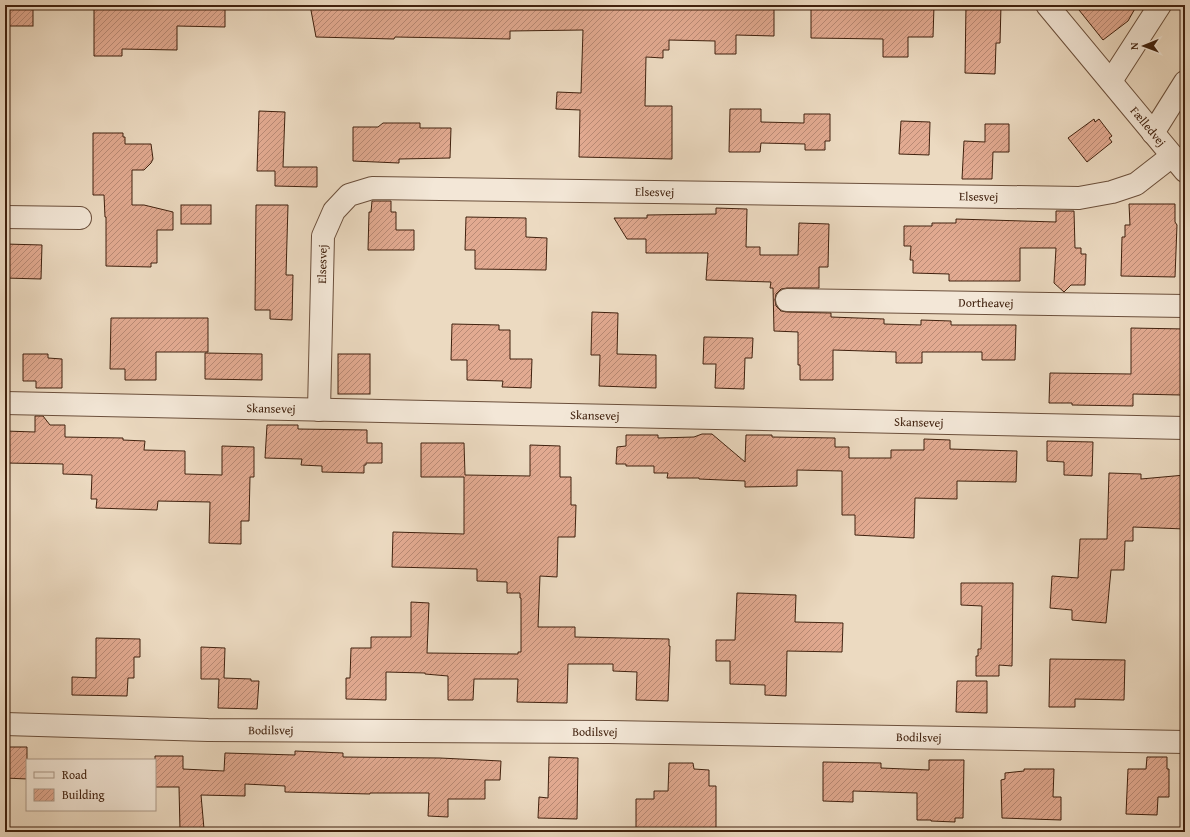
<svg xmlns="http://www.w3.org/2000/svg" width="1190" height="837" font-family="'Gentium Book Plus',serif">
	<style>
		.building { fill: url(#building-hatch); stroke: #40210e }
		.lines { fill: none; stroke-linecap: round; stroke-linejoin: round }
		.minor-casing { stroke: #6b4f3b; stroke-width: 24 }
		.minor { stroke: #f3e7d7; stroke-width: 22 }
		.labels { text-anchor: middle; stroke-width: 4; stroke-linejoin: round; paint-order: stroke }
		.street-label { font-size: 12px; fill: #40210e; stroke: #f3e7d7 }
	</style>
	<defs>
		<pattern id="building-hatch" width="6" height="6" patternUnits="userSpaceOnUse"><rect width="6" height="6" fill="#e2aa91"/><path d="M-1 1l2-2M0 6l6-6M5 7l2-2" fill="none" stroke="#b98a75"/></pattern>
	</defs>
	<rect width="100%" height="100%" fill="#ecdac1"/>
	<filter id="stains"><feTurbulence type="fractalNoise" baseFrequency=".005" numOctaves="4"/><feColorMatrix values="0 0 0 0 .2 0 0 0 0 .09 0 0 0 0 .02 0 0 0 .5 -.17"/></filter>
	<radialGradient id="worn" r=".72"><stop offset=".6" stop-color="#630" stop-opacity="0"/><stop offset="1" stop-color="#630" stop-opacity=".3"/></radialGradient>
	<g class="building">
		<rect x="5" y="5" width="28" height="21"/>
		<path d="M94,5L193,7V5H225V27L177,26V50L122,49V56H94Z"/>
		<path d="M310,5H632L691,8V5H774V36L736,35V54H715V41L669,40V50H663V58L646,57L645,106H672V159L579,157L580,110L556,109L557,92L581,93L583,30L510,31V39L395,37L394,39L316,37Z"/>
		<path d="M811,5L934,6L933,37H908V57H883V39L811,38Z"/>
		<path d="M966,5H1001L1000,43H996L995,74L965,73Z"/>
		<path d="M1075,5H1137L1128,21L1103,40Z"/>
		<path d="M730,109H761V122L804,123V114H830V141H825V150H805V144L761,143L760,152H729Z"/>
		<path d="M259,111L285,112L283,167H317V187L275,186V171H257Z"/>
		<path d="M1094,119L1095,122L1099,119L1112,136L1109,138L1112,142L1087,162L1068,138Z"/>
		<path d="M901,121L930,122L929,155L899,154Z"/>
		<path d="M383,123H420V128H451L450,158L399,159V163L353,161V127H378Z"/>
		<path d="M985,124H1009V152H993L992,179H962L964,141L985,142Z"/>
		<path d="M93,133H123V137H125V144H151L153,159L151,163L144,170H132V205H144L173,212V230H157V263H151V267L106,266V217H105L104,195H93Z"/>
		<path d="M372,201H391V212H396V230H414V250H368L369,212H371Z"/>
		<path d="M1129,204H1175V222L1177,225L1175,277L1121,276L1122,237H1125V225H1130Z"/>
		<rect x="181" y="205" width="30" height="19"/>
		<path d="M256,205H288L286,275H293L292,320L270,319V310H255Z"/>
		<path d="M716,208L747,209L746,247H760V255H798L799,223L829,224L828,267H819V288H787L781,289L776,294L775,300L776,306L781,311L787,312L831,313V317L884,319V324L921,325V320L951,321V325H1016L1015,360H982V352H922V363H896V352L833,350V380H800V365H798V332L774,331L773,288H770L771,282L706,280L708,253H646V239H627L614,218H647V215L716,214Z"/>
		<path d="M1056,211H1074L1075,248H1081V254H1086L1085,285H1071L1064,292L1054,283L1056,248H1020V281H949V274L913,273V260H910L911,246H904V226H932V223H956V219L1056,222Z"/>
		<path d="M466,217L526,218V237L547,238L546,270L475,269V250H465Z"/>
		<path d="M5,244L42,245L41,279L5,278Z"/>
		<path d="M592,312L618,313L617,354L656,355V388L599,386L600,355H591Z"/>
		<path d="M111,318H208V352H156V380H125V369H110Z"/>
		<path d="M452,324L499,325V330H510V359H532L531,388L502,387L503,381L467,380V360H451Z"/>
		<path d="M1131,328L1185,329V363H1181V395L1133,394V406L1072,405V403H1049L1050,373L1131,374Z"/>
		<path d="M704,337L753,338L752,358H745L744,389L715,388L716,364H703Z"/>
		<path d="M205,353L262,354V380L205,379Z"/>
		<path d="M23,354H48V358L62,359V388H36V381H23Z"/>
		<rect x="338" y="354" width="32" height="40"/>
		<path d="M35,416H43L50,425H65V437L123,438V440L145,441L144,450L185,451V474L222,475V446L254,447V477H250L249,521H241V544L209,543L210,502L158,501L157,510L96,508L97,499H91L92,475L63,474V464L5,463V431L35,432Z"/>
		<path d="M267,425H298V429L367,430V443H382V463H366V465H364V473L322,472V466L301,465L302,459L265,458Z"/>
		<path d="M702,434H712L745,462L746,435H772V437L835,438V447H849V458H891V450H924V439L950,440V449L1017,451L1016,482L957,481V499L915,498L914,538L855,535V515H842V471L797,470V486L745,487V481L699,479V478H667L668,473H654V466H626V464H616L617,447L626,446V435H658V438L694,437Z"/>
		<path d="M1047,441L1093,442L1092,476L1064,475V462L1047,461Z"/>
		<path d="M421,443H464L465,475L530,476V445L560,446V477H571V505H576L575,537H558L557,577L540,576L538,627H575V637L669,639V646H670L668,701L636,700L637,672L613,671V664H568L567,703L517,702L518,679H474L473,700H448V676L425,674V673L386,672V700L346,699V678H350L351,648H371V637H411V602L429,603L427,653L518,654V652H521V598H520V593H507V582L477,581V569L392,567L393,532L464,534V477H421Z"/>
		<path d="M1109,473L1141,474V479L1185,475V529L1133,527V541H1125L1124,570H1111L1106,623L1072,620V610L1050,608L1052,576L1078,578L1080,539H1107Z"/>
		<path d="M961,583H1013L1012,666L999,665V676H976V656H978V649H981L982,606L961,605Z"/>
		<path d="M737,593L796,595L795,622L843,623L842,652L787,651L786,696L765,695V685L730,684V661H716V640H735Z"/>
		<path d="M96,638L140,639V657H134V678H128L127,696L72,695V677L96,678Z"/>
		<path d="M201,647L225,648L224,678L251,679V681H259L257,709L218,708L219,679H201Z"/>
		<path d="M1050,659L1125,660L1124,700L1075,699V707H1049Z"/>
		<path d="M957,681H987V713L956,712Z"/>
		<path d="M5,747H27V779L5,778Z"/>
		<path d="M295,751L343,753V757L440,758L501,761L500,780H485V799H448V817L428,816L429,793H370V794L285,792V786L245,784V796L201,795L204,829L180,830L179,787H155V756H183V769L224,771L225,753L295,755Z"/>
		<path d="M549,757L578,758L577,819L538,818L539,797L548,798Z"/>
		<path d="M1147,757H1167V769H1169V797H1158L1157,815L1126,814L1128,769H1146Z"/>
		<path d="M929,760H964L963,818H955V822L931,821V820H917V793L853,791V802L823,801V762L881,763V768L929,770Z"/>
		<path d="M669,763H693L694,769L709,770V786H716V832H636V799H654V791H668Z"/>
		<path d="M1024,769H1054L1053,797H1061V820L1002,818L1001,780L1005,779V773L1024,771Z"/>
	</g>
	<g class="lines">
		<g class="minor-casing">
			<g id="minor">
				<path id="s1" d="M1047,5L1185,171"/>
				<path d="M1111,81L1160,5"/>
				<path d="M1153,133L1185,82"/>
				<path d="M5,217L80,218"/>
				<path id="s2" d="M787,300L1185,306"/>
				<path id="s3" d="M5,403L1185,428"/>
				<path id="s4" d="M319,410L323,236L334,211L349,195L372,188L1079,198L1112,192L1136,184L1172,156"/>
				<path id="s5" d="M5,724L208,730L609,732L1185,742"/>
			</g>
		</g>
		<use href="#minor" class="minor"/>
	</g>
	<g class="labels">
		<g class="street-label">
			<text dy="4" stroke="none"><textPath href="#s1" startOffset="158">Fælledvej</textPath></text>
			<text dy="4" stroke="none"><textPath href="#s4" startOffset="530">Elsesvej</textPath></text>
			<text dy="4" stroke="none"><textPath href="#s4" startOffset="854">Elsesvej</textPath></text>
			<text dy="4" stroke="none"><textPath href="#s4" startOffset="146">Elsesvej</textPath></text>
			<text dy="4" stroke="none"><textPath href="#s2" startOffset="199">Dortheavej</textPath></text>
			<text dy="4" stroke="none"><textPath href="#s3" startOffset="266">Skansevej</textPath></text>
			<text dy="4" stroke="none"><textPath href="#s3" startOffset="590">Skansevej</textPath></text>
			<text dy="4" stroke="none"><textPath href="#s3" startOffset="914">Skansevej</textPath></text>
			<text dy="4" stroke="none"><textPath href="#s5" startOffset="266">Bodilsvej</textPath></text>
			<text dy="4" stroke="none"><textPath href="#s5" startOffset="590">Bodilsvej</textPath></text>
			<text dy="4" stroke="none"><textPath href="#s5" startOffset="914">Bodilsvej</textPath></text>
		</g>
	</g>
	<rect width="1190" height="837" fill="none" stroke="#ecdac1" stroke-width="20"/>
	<rect x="6" y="6" width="1178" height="825" fill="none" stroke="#40210e" stroke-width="2"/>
	<rect x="10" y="10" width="1170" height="817" fill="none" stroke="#40210e"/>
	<rect x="26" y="759" width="130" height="52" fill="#f3e7d7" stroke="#ab9887"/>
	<rect x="34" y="772" width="20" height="6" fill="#f3e7d7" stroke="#ab9887"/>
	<text x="62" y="779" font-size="12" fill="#40210e">Road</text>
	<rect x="34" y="789" width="20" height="12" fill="url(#building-hatch)" stroke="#ab9887"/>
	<text x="62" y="799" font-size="12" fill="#40210e">Building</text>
	<g transform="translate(1144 46) rotate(269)" stroke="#f3e7d7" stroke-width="3" paint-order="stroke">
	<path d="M0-3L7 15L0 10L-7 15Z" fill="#40210e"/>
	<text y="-6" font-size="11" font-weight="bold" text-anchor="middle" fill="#40210e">N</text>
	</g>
	<rect width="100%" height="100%" filter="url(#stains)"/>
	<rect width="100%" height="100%" fill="url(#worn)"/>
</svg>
